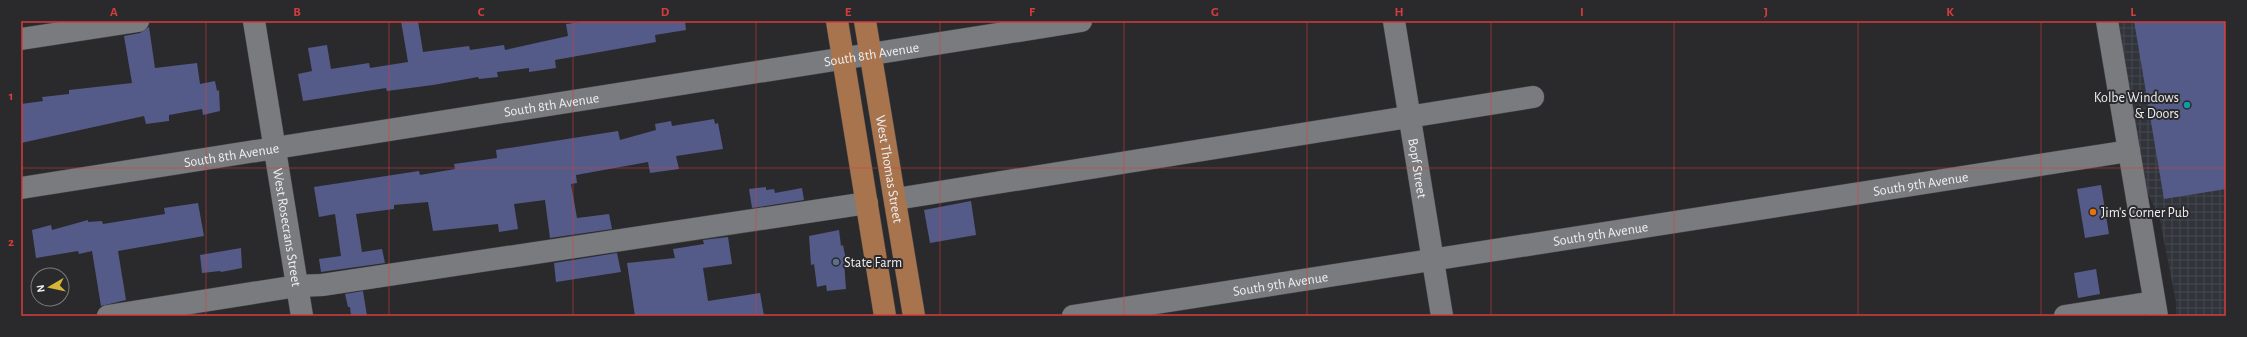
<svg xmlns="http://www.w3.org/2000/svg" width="2247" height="337" font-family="'Alegreya Sans',sans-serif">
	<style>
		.industrial { fill: url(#industrial-grid) }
		.building { fill: #545b88 }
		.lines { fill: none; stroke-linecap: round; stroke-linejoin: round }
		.minor-casing { stroke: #47484a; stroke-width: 23 }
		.major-casing { stroke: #47484a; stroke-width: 23 }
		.minor { stroke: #7a7b7e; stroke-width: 22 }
		.major { stroke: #a8744d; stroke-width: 22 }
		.grid { fill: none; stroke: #d83c3c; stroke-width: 1; stroke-opacity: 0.55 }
		.culture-dot { fill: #0f9aa8; stroke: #2a2a2d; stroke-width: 1.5 }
		.food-dot { fill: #e8710a; stroke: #2a2a2d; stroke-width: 1.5 }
		.service-dot { fill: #5c6f8a; stroke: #2a2a2d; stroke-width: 1.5 }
		.labels { text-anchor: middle; stroke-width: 4; stroke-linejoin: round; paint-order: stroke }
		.street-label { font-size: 14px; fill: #efeff1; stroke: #2a2a2d }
		.poi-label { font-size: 14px; fill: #efeff1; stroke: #2a2a2d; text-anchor: start }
		.neatline { fill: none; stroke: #d83c3c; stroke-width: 1.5 }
		.grid-label { font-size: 13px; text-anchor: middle; font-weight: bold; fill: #d83c3c }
	</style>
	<defs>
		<pattern id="industrial-grid" width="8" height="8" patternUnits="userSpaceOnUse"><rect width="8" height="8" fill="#32343c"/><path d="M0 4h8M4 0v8" fill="none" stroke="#46484f"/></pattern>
	</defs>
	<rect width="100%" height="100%" fill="#2a2a2d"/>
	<path class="industrial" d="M2107,21H2226V316H2176V302L2160,220L2129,151Z"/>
	<g class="building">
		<path d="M401,21H418L423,52L469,46L470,50L504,45L505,50L568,36L566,24L590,21H685L686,30L655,35L656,42L555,60L556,68L529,72V68L497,72L498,77L479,79L478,77L433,85L387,91L386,88L303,101L298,74L312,71L308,48L327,45L331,69L369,63L370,68L408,62Z"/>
		<path d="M2134,21H2226V189L2164,199Z"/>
		<path d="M149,27L155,68L197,63L200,84L215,81L217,91L219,90L220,111L203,115L202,109L169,115V121L146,124L144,116L21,143V104L43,101L42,97L69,94V90L132,83L124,36L140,33Z"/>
		<path d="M714,119L715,124L718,123L723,149L676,156L679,169L650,173L648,162L576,175L577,183L571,184L577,218L609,214L612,229L550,238L545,200L514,204L518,229L499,232L498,224L433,231L428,202L394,205V209L356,214L362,252L382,249L385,263L321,272L319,259L341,256L335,214L319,217L314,187L419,171L420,175L455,169L454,164L497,158L496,150L618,131L620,140L656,130L655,124L671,121L672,126Z"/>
		<path d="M2101,185L2109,234L2085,238L2077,189Z"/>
		<path d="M766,187V190L774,189L775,193L802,188L804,200L752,208L749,189Z"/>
		<path d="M971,201L976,235L930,243L924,210Z"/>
		<path d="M198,203L204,236L118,251L126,300L101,306L92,251L79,254L78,251L36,258L32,230L51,225L52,230L88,220V222L102,221L103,224L165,214L164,208Z"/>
		<path d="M839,230L841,246L843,245L846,260L844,261L846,289L827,291L826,285L817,287L814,264L811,265L809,236Z"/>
		<path d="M728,237L732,264L703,268L708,301L760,293L764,316H635L627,263L675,258L673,249L704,244L703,240Z"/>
		<path d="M241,248L242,268L221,272L220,271L202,273L200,255Z"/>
		<path d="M617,253L621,272L556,282L554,263Z"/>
		<path d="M2096,269L2100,294L2078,298L2074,273Z"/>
		<path d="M363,291L367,316H351L350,307H348L345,294Z"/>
	</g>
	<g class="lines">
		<g class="minor-casing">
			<g id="minor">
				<path id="s1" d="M254,21L302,316"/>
				<path id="s2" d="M1394,21L1442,316"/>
				<path d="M2107,21L2157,316"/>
				<path d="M21,39L138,21"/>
				<path id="s3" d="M21,188L1081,21"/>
				<path d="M896,199L1533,97"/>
				<path d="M108,316L297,286L322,285L867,203"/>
				<path id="s4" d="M1073,316L2129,151"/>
				<path d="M2065,316L2154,302"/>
			</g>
		</g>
		<g class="major-casing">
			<g id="major">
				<path d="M837,21L885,316"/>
				<path id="s5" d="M865,21L914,316"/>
			</g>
		</g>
		<use href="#minor" class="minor"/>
		<use href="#major" class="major"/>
	</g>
	<path class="grid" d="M206,21V316M389,21V316M573,21V316M756,21V316M940,21V316M1124,21V316M1307,21V316M1491,21V316M1674,21V316M1858,21V316M2041,21V316M21,168H2226"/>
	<circle class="culture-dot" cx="2187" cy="105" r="4"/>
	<circle class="food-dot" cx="2093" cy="212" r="4"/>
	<circle class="service-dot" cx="836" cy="262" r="4"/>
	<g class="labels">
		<g class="street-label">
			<text dy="5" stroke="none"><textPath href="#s3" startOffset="861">South 8th Avenue</textPath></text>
			<text dy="5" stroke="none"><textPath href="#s3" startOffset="537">South 8th Avenue</textPath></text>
			<text dy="5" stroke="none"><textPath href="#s3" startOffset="213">South 8th Avenue</textPath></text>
			<text dy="5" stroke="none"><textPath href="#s5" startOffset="150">West Thomas Street</textPath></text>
			<text dy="5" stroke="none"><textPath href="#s2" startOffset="149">Bopf Street</textPath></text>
			<text dy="5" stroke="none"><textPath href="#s4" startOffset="858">South 9th Avenue</textPath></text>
			<text dy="5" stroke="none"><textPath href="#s1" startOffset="209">West Rosecrans Street</textPath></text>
			<text dy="5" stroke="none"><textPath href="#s4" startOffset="534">South 9th Avenue</textPath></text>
			<text dy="5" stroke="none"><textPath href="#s4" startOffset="210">South 9th Avenue</textPath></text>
		</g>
		<g class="poi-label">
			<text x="2179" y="102" text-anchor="end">Kolbe Windows<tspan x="2179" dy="16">&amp; Doors</tspan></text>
			<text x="2101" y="217">Jim's Corner Pub</text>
			<text x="844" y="267">State Farm</text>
		</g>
	</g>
	<rect width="2247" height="337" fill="none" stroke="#2a2a2d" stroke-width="44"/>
	<g transform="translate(50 287) rotate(261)"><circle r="19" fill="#2a2a2d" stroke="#79797b"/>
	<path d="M0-3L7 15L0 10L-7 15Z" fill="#d3b635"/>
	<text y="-6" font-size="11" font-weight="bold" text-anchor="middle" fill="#efeff1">N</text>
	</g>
	<rect x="22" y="22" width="2203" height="293" class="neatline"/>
	<g class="grid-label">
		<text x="114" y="16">A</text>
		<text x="297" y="16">B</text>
		<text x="481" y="16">C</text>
		<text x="665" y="16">D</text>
		<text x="848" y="16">E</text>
		<text x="1032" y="16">F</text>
		<text x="1215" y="16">G</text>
		<text x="1399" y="16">H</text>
		<text x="1582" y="16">I</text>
		<text x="1766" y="16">J</text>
		<text x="1950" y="16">K</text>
		<text x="2133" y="16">L</text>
		<text x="11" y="100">1</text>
		<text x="11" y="246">2</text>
	</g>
</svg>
